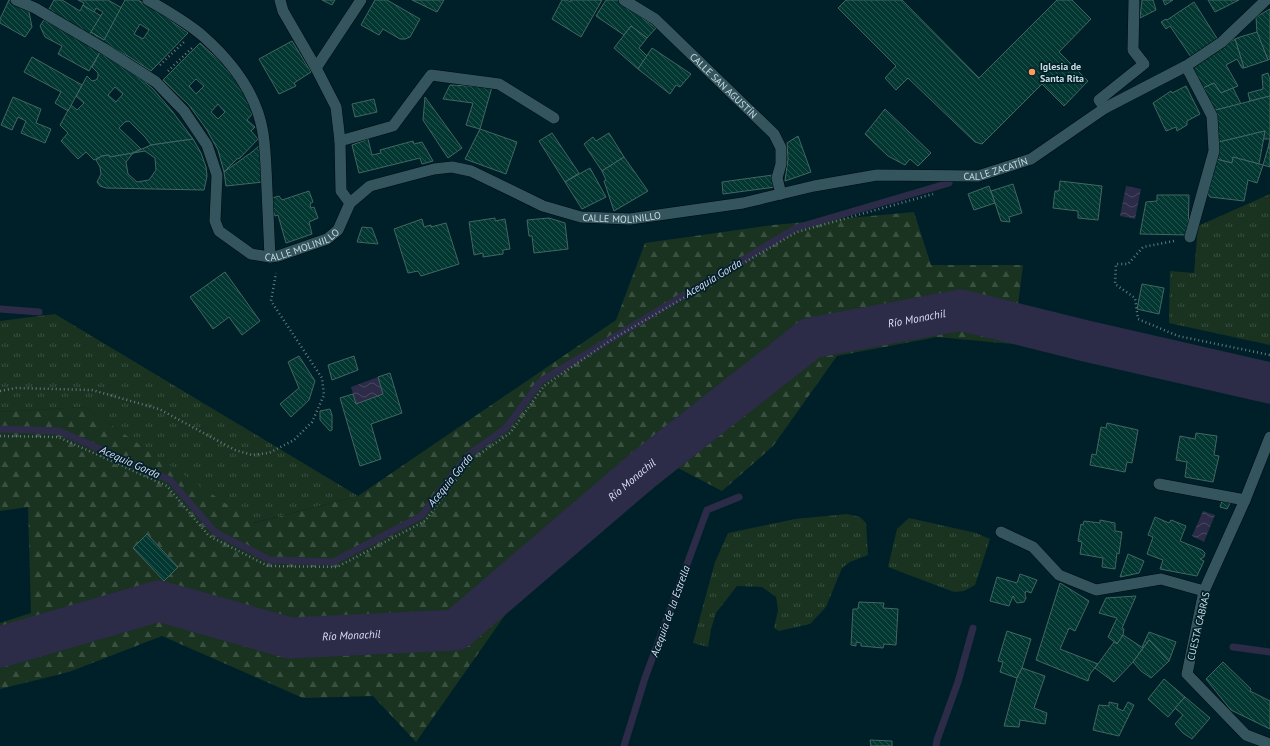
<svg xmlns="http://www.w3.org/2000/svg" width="1270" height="746" font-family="'PT Sans',sans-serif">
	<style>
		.grass { fill: url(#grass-tufts) }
		.forest { fill: url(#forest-firs) }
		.water { fill: url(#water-waves) }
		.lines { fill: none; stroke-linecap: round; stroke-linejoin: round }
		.stream { stroke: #2c2b48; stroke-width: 7 }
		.river { stroke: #2c2b48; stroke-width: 41 }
		.building { fill: url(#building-back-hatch); stroke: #436661; fill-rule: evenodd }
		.pedestrian-casing { stroke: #00090f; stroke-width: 12 }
		.minor-casing { stroke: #00090f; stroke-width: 12 }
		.path { stroke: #617a81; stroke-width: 2.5; stroke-dasharray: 1 3; stroke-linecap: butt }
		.pedestrian { stroke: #34555e; stroke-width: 11 }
		.minor { stroke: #34555e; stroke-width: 11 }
		.poi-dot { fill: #fe9b59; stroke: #002029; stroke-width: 1.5 }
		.labels { text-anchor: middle; stroke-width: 3.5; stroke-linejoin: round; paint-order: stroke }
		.poi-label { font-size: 10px; font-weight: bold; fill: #c9dbe0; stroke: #002029; text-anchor: start }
		.street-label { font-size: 10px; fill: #c9dbe0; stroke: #002029 }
		.water-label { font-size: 11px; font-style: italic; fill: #dedef7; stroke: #002029 }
	</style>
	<defs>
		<pattern id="grass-tufts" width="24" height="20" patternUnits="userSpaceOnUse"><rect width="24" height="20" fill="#193320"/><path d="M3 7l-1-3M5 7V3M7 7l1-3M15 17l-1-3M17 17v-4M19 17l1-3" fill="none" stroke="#395040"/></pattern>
		<pattern id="forest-firs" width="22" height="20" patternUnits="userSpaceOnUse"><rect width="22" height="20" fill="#193320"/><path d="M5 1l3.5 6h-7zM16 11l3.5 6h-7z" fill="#395040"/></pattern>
		<pattern id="water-waves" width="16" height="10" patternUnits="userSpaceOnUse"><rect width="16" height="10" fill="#2c2b48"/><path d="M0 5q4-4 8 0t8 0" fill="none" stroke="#494962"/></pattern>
		<pattern id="building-back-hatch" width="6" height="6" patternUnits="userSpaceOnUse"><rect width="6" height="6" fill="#023732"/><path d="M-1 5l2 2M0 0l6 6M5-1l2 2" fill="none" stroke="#26534f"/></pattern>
	</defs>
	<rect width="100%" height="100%" fill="#002029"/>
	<g class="grass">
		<path d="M1270,194V345L1169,323L1170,271L1194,273L1198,226Z"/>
		<path d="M55,314L358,496L253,523L85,407L0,412V321Z"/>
		<path d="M847,514L860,517L866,523L868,555L850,562L842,568L826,607L810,624L779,631L774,628L778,610L776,597L762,587L737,586L716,613L711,629L708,647L693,643L715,562L728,533L795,519Z"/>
		<path d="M909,518L976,533L990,539L975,585L964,591L954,592L888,567L897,529Z"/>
	</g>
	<path class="forest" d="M914,212L931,265H1023L1013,344L937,337L837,356L773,446L722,491L678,468L515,601L416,742L373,696L303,698L162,636L69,672L0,689V623L31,613L28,507L0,511V412L85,407L254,523L358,496L616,320L645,243L773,225Z"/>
	<g class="water">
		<path d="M1126,186L1141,189L1135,219L1120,216Z"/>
		<path d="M378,377L383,394L356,404L351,387Z"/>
		<path d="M1203,511L1215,515L1204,542L1192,536Z"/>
	</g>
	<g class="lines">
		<g class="stream">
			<path d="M0,309L39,312"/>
			<path d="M0,429L59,431L170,480L215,532L270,560L333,562L421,516L468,455L505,429L541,381L796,228L949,183"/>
			<path d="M1233,647L1270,652"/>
			<path d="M624,746L645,678L707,510L739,497"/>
			<path d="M936,746L937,740L958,682L973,628"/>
		</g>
		<path class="river" id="s1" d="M0,647L159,601L290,638L456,630L644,469L811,338L961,310L1086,341L1270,383"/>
	</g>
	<g class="building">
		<path d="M9,0L29,12L32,27L25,37L0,23V19Z"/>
		<path d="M54,0H62L80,11L83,5L101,16L90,35L48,11Z"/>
		<path d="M78,0H108L122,8L104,40L91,32L103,12L96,8L94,12L83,5L84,3Z"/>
		<path d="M125,0H138L160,13L188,33L151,71L131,58L90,35L91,32L104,40ZM140,24L149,30L143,39L134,34Z"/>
		<path d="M322,0H335L332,5Z"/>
		<path d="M375,0H387L420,19L410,37L405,39H400L383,29L379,35L361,25Z"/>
		<path d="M412,0H444L437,12Z"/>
		<path d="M562,0H567L570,2L571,0H602L581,37L552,19Z"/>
		<path d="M606,0H618L656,28L647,38L631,26L624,35L596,16Z"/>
		<path d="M846,0H902L979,78L1057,0H1072L1091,19L1059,52L1088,81L1064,106L1042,84L982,144L975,142L908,78L896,90L885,78L896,66L838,8Z"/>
		<path d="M1142,0H1153L1156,10L1140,18Z"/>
		<path d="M1163,0H1173L1165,5Z"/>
		<path d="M1208,0H1239L1215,12Z"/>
		<path d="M1194,2L1218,40L1191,57L1170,26L1166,29L1161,22L1166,19L1167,20Z"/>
		<path d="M1270,9V59L1268,60L1257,33L1256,17Z"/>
		<path d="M44,20L100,52L89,71L58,54L62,46L45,37L40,26Z"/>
		<path d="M631,26L647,38L639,48L647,56L638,69L614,48Z"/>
		<path d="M1257,32L1268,60L1244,68L1235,39L1240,37Z"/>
		<path d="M1235,39L1244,68H1242L1237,59L1226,65L1238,86L1221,93L1214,83L1203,88L1190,65Z"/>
		<path d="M292,41L311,72L294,83L296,86L279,94L259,59Z"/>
		<path d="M200,43L223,64L245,93L253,113L247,120L255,127L251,131L258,139L240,158L237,159L224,172L218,150L207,130L189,105L163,80ZM196,79L204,86L196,94L189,86ZM218,104L225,112L218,119L211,112Z"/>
		<path d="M652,48L691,74L680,87L676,85L670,94L638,69Z"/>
		<path d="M100,52L141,79L153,89L172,111L193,139L151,145L145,137L129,121L125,122L119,128L141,149L133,153L110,157L109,155L102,156L94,160L86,152L78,159L61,141L68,133L60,125L71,105L77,110L84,103L76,96L87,76L92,81L96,80L98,77V73L92,67ZM115,87L123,94L116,102L108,95Z"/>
		<path d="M32,57L82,85L68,111L55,103L61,92L24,72Z"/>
		<path d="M1268,73L1270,80V96L1250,101L1248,93L1263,89L1262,75Z"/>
		<path d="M1214,83L1221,93L1233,88L1241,104L1215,110L1203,88Z"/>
		<path d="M450,85L492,87L480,129L466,125L473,103L443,99Z"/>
		<path d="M1186,86L1200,114L1187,121V125L1177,131L1176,127L1166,131L1153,103L1171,91L1172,93Z"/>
		<path d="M1270,96V148H1268L1270,139H1263L1265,131L1219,142L1212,111Z"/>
		<path d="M13,97L41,109L36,123L51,129L45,143L21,133L26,121L18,117L12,130L1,125Z"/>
		<path d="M425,97L462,148L448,158L423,120Z"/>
		<path d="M374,99L377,112L355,117L352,104Z"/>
		<path d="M885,109L931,153L918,166L910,159L905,165L888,156L865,134Z"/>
		<path d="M480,129L517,142L506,174L465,159Z"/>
		<path d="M1265,131L1259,164L1233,157L1232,163L1216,159L1219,142Z"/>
		<path d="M552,133L579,173L565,182L539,141Z"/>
		<path d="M609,133L624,157L602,171L584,144L593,137L596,141Z"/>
		<path d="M798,136L811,172L785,181L788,159L787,143Z"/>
		<path d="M193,139L201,153L206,167L207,176L204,190L106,188L100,186L97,182L101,174L100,167L96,160L102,156L109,155L110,157L133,153L151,145ZM145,151L155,158L156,170L149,180L137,182L128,174L126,162L133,153Z"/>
		<path d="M368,139L372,155L381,153L380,150L413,141L414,144L422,142L433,161L422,164L420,158L359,173L352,145Z"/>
		<path d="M260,145L263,182L226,186L224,172L252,152Z"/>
		<path d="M1268,148H1270V167L1263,165Z"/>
		<path d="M624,157L648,191L614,211L604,181L606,180L602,171Z"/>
		<path d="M1233,157L1263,165L1257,183L1248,180L1244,201L1210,197L1208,194L1216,159L1232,163Z"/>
		<path d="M590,168L606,197L582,209L565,182Z"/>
		<path d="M773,175L775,187L723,194L722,182Z"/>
		<path d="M1060,181L1102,186L1098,220L1078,218V211L1053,208L1055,191H1059Z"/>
		<path d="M1013,184L1022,213L1009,217L1010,222L1001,221L991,191Z"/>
		<path d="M989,186L995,203L974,210L968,194Z"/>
		<path d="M309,191L313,202L310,204L311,208L314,207L318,218L309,222L312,234L286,243L278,215L275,216L269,199L279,196L282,200Z"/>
		<path d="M1157,195H1189L1188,235L1140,234L1146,202L1157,201Z"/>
		<path d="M495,218V221L505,219L510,249L503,250V254L483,257V253L474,255L469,222Z"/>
		<path d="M549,218L565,223L568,249L534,253L532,236H529L527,220Z"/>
		<path d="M422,219L424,227L431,225V227L446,223L459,264L421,276L418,271L408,273L394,229Z"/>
		<path d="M362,227L372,228L378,244L357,242Z"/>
		<path d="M225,272L260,321L242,335L229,317L213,329L190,297Z"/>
		<path d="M1142,284L1164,288L1159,314L1137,309Z"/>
		<path d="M299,356L315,381L309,400L291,417L280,404L299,388L288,362Z"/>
		<path d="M354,356L358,370L332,380L328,365Z"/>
		<path d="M390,373L402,413L371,424L381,459L360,466L340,398L353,394L356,404L383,394L378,377Z"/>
		<path d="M330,409L332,415V430L330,431L320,420V411Z"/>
		<path d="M1107,423L1138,430L1132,463L1127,462L1125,472L1090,465L1092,454L1096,455L1101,427L1106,428Z"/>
		<path d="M1196,433L1217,436L1214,455L1219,456L1213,482L1185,477L1187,462L1176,460L1180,436L1195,439Z"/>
		<path d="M1222,501L1230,503L1227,509L1220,507Z"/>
		<path d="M1155,517L1169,523L1171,520L1186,526L1180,541L1202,550L1205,553L1204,557L1200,559L1204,561L1197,576L1160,569L1163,560L1147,554L1153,537L1148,535Z"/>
		<path d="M1100,520L1115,523V531L1122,532L1119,554L1117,553L1115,569L1102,567L1103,558L1080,554L1082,542L1078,541L1081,524L1083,525L1084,521L1100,523Z"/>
		<path d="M147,534L178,567L164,581L133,548Z"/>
		<path d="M1128,554L1144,561L1139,573L1120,577Z"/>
		<path d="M1020,574L1037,580L1031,593L1026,591L1025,594L1026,598L1024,602L1017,603L1014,599V597L1013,596L1009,606L990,601L997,577L1017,583Z"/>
		<path d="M1060,583L1089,601L1075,631L1069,628L1060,649L1098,664L1090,674L1088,681L1036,660Z"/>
		<path d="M1136,596L1122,628L1124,629L1123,635L1117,644L1108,637L1117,618L1099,613L1106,598Z"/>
		<path d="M859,602L884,603L883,608L898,609L896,645L884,644L883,648L861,646V643L856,642V646L851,645L853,609H858Z"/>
		<path d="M1007,631L1031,639L1022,668L1017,678L1000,672L1003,662L998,661Z"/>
		<path d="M1149,632L1176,642L1169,661L1149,640L1143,648L1142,647Z"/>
		<path d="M1123,635L1143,648L1133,662L1114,682L1095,668L1114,642L1117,644Z"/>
		<path d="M1149,640L1169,661L1151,678L1141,671L1133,662Z"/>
		<path d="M1223,662L1251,689L1250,691L1270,701V729L1231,710L1206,679Z"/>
		<path d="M1022,668L1045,676L1034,708L1047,713L1045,724L1020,720L1019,727L1004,726L1017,678Z"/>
		<path d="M1164,679L1185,697L1168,717L1148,699Z"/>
		<path d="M1185,697L1210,718L1192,739L1183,733L1175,724L1183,715L1175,708Z"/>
		<path d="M1109,702L1118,704L1117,708L1123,711L1128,702L1134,705L1119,736L1093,730L1099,705L1109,706Z"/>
		<path d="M870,740L892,741V746H871Z"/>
	</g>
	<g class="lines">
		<g class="pedestrian-casing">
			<g id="pedestrian">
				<path d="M148,0C167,11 187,22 204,37C232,62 257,95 263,133C266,152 266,171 267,190C268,212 269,235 270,257"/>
				<path d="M1105,108L1099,100L1144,64L1133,50L1134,0"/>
			</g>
		</g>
		<g class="minor-casing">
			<g id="minor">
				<path id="s2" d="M16,0L35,8L103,48L156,82L184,111L207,145L217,175L215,221L219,231L251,254L270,257L278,256L327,239L338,230L350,203L370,186L434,169L452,167L471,171L543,206L581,217L630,219L743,203L814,186L877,175L978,176L1031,159L1105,108L1186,66L1222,42L1266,0"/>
				<path d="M280,0L283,11L316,68L336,107L340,141L341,191L350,203"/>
				<path id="s3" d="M624,0L655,19L774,134L781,148V164L777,178L781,194"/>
				<path d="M1186,66L1212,116L1214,151L1190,237"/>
				<path d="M316,68L361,0"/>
				<path d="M340,141L393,126L431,75L499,84L554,118"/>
				<path d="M1270,437L1245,500L1204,591L1187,674L1246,735L1270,744"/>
				<path d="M1159,484L1245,500"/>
				<path d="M1001,532L1033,547L1059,575L1096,590L1161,579L1204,591"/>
			</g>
		</g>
		<g class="path">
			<path d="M160,65L184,42"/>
			<path d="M168,71L192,48"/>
			<path d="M1174,241L1143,247L1128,264H1116L1115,284L1135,298L1138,319L1178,336L1270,355"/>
			<path d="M0,391L16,388L92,390L159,409L235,450L252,455L269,453L294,440L312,422L324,395L322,378L271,301L276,273"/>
			<path d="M0,436L58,437L167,486L209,536L268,566L337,567L425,521L471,460L510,433L544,386L611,340L797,232L933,194"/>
		</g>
		<use href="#pedestrian" class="pedestrian"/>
		<use href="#minor" class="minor"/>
	</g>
	<circle class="poi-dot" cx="1032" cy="72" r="4"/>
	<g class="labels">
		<g class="poi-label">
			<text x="1040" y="70">Iglesia de<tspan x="1040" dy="12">Santa Rita</tspan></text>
		</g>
		<g class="street-label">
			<text dy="4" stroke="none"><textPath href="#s3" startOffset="132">CALLE SAN AGUSTÍN</textPath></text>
			<text dy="4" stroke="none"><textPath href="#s2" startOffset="1164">CALLE ZACATÍN</textPath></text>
			<text dy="4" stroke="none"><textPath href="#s2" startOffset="785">CALLE MOLINILLO</textPath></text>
			<text dy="4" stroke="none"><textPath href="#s2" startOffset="425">CALLE MOLINILLO</textPath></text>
			<text transform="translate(1198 626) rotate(-77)" y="4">CUESTA CABRAS</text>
		</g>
		<g class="water-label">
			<text transform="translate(713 278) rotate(-31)" y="4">Acequia Gorda</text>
			<text dy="4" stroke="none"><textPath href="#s1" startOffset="1035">Río Monachil</textPath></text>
			<text transform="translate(130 462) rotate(24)" y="4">Acequia Gorda</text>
			<text transform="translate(450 480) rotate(-51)" y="4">Acequia Gorda</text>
			<text dy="4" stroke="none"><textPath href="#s1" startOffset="699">Río Monachil</textPath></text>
			<text transform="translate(670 611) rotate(-70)" y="4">Acequia de la Estrella</text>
			<text dy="4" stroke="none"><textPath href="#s1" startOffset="363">Río Monachil</textPath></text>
		</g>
	</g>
</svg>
